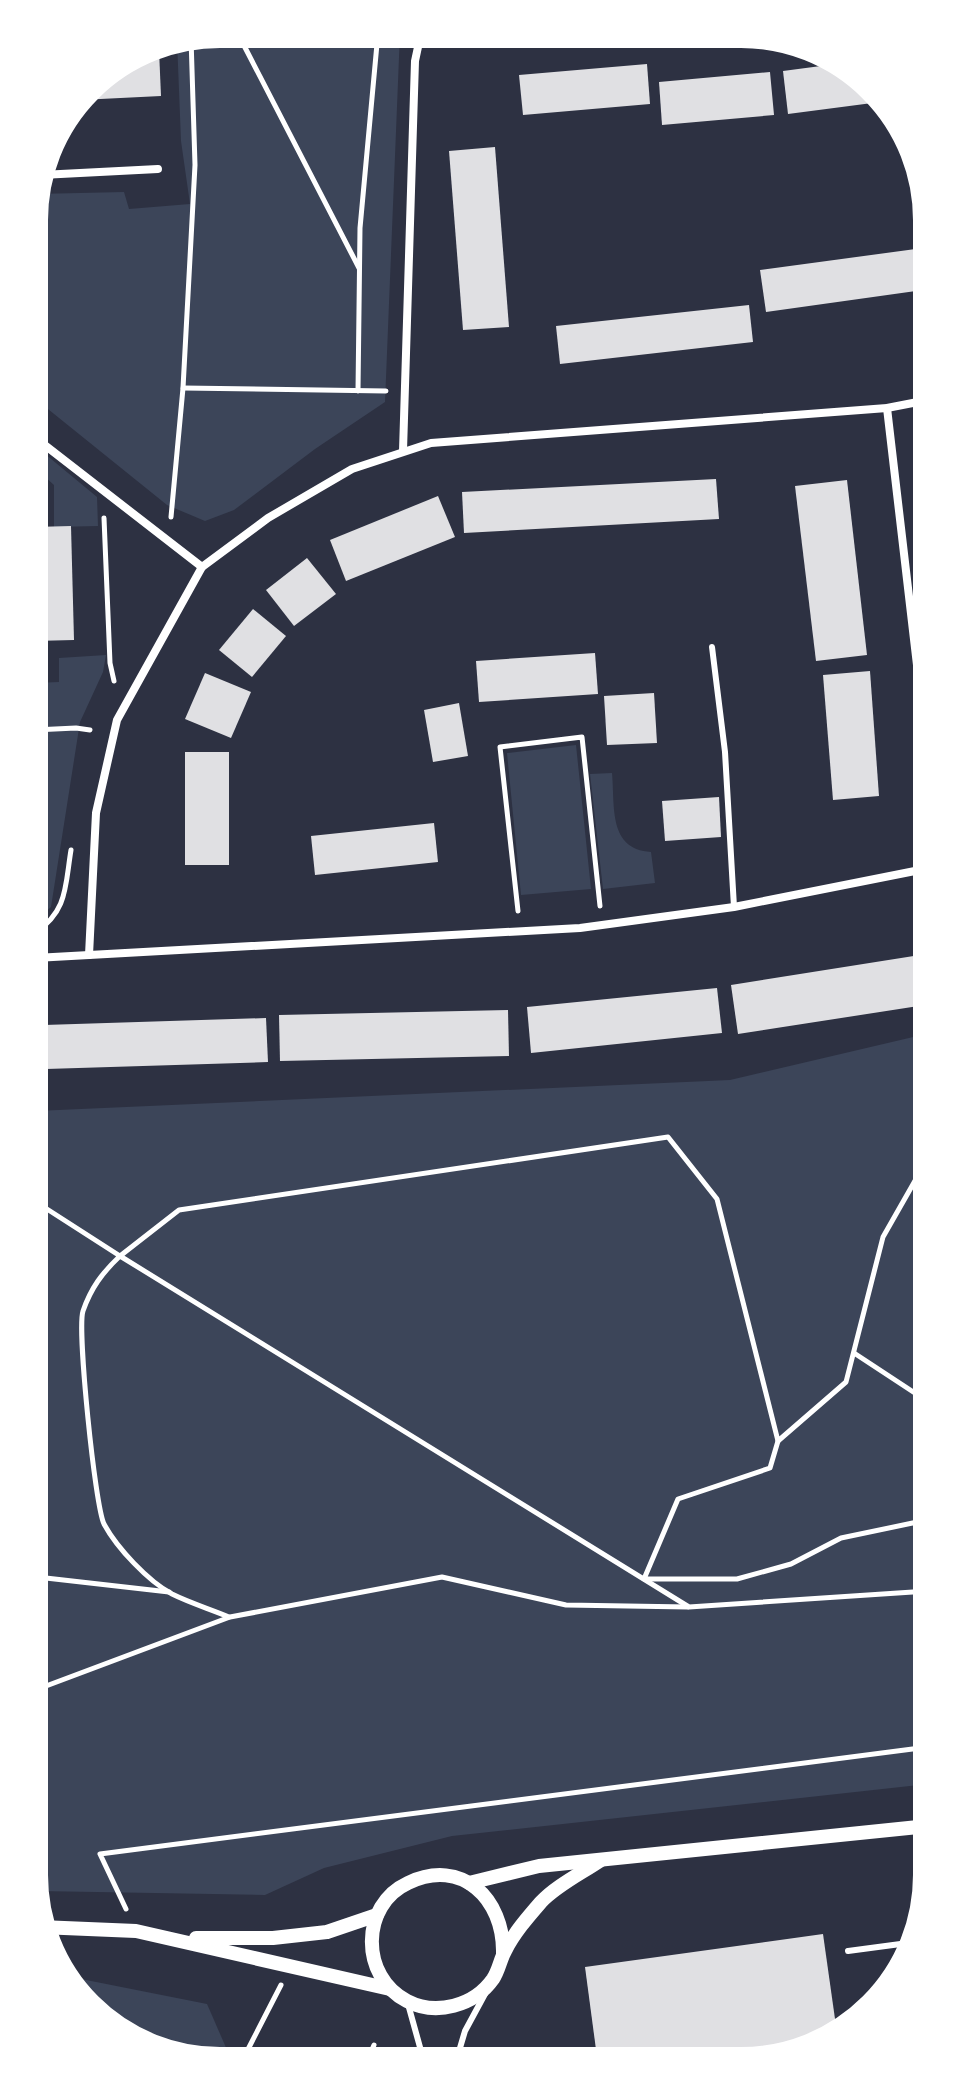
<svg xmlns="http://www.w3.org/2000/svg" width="961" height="2095" font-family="'PT Sans',sans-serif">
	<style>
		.green { fill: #3c4559 }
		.building { fill: #e0e0e3 }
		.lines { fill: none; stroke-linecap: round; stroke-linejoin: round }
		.path { stroke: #fff; stroke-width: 5 }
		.service { stroke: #fff; stroke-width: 6 }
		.minor { stroke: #fff; stroke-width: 8 }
		.tertiary { stroke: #fff; stroke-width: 14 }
		.rim { fill: none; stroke: #fff; stroke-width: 4 }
	</style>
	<rect width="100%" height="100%" fill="#2d3142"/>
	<g class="green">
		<path d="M220,32L400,33L385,402L315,449L234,510L205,521L167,505L33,397L32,207L36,194L124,192L129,209L190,204L181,141L177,40Z"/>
		<path d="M33,444L97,497L98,526L54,527V485L33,466Z"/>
		<path d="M106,655L103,672L80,722L51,907L35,920L34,683L59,682V658Z"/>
		<path d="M576,745L591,889L521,895L507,753Z"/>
		<path d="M612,773C615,807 608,849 651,852L655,883L603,889L590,774Z"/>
		<path d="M926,1034L928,1784L452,1836L324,1868L265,1895L38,1891L36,1111L730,1080Z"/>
		<path d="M71,1977L207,2004L231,2059H184L96,2016Z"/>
	</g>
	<g class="building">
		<path d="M159,50L161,96L80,100L96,79L141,51Z"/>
		<path d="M647,64L650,104L523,115L519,75Z"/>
		<path d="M836,64L865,79L880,102L788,114L783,71Z"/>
		<path d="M770,72L774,115L662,125L659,82Z"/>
		<path d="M495,147L509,327L463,330L449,151Z"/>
		<path d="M923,248V290L766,312L760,270Z"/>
		<path d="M749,305L753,342L560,364L556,326Z"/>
		<path d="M716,479L719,519L464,533L462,492Z"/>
		<path d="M847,480L867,655L816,661L795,486Z"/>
		<path d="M438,496L455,537L346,581L330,540Z"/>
		<path d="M71,526L74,640L34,641V527Z"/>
		<path d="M307,558L336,594L294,626L266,590Z"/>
		<path d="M253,609L286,636L252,677L219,650Z"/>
		<path d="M595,653L598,694L479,702L476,661Z"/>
		<path d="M870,671L879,796L833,800L823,675Z"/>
		<path d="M205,673L251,692L231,738L185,719Z"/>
		<path d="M654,693L657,743L607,745L604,696Z"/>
		<path d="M459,703L468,756L433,762L424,710Z"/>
		<rect x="185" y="752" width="44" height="113"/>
		<path d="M719,797L721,837L665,841L662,801Z"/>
		<path d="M434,823L438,862L315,875L311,836Z"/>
		<path d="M920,955L925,1005L738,1034L731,985Z"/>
		<path d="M717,988L722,1033L531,1053L527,1007Z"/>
		<path d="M508,1010L509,1056L280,1061L279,1015Z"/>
		<path d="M266,1018L268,1062L46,1069L44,1025Z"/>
		<path d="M823,1934L836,2026L790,2056L597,2057L585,1967Z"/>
	</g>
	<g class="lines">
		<g class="path">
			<path d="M237,32L359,268"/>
			<path d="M183,388L386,391"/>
			<path d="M358,391L360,228L378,33"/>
			<path d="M171,517L183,388L195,165L191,38"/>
			<path d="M104,518L110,663L114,681"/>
			<path d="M34,730L76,728L90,730"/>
			<path d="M518,911L500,747L582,737L600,906"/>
			<path d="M35,933C68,911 65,886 71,850"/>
			<path d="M926,1168L920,1172L883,1237L846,1382L778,1441L717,1199L668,1137L179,1210L120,1256L689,1607L928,1591"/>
			<path d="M36,1202L120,1256C102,1273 91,1288 83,1311C77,1329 95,1506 104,1524C117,1548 148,1581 172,1594C190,1603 210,1609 229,1617"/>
			<path d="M854,1353L927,1401"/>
			<path d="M778,1441L770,1468L678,1499L644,1579H737L791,1564L841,1538L927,1520"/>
			<path d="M37,1577L169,1592"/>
			<path d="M38,1689L230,1617L442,1577L566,1605L688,1607"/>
			<path d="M126,1909L100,1854L928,1747"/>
			<path d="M243,2059L281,1985"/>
			<path d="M368,2059L374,2045"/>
		</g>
		<g class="service">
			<path d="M712,647L725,752L734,907"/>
			<path d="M848,1951L908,1943"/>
			<path d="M408,2004L423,2058"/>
			<path d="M457,2058L465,2031L485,1994"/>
		</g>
		<g class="minor">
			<path d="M41,175L158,169"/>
			<path d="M887,408L924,725"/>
			<path d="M33,436L202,567"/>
			<path d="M403,451L415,61L421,33"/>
			<path d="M89,955L96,813L117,720L202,567L268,518L352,469L431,443L887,408L923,401"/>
			<path d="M35,958L580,928L734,907L925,869"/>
		</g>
		<g class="tertiary">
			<path d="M469,1883L539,1866L928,1826"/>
			<path d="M40,1927L136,1931L390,1989"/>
			<path d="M196,1938H273L327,1932L377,1915"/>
			<path d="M503,1953C504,1899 462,1857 408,1883C360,1905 360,1977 407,2001C436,2016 474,2006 493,1979C499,1970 500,1960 505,1951C514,1933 528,1917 541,1902C557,1885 582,1873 601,1860"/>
		</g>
	</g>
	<path d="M0 0H961V2095H0ZM220 46H741A174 174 0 0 1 915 220V1875A174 174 0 0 1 741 2049H220A174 174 0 0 1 46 1875V220A174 174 0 0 1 220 46Z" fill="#fff" fill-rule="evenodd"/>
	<path class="rim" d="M220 46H741A174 174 0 0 1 915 220V1875A174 174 0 0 1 741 2049H220A174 174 0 0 1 46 1875V220A174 174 0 0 1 220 46Z"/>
</svg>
